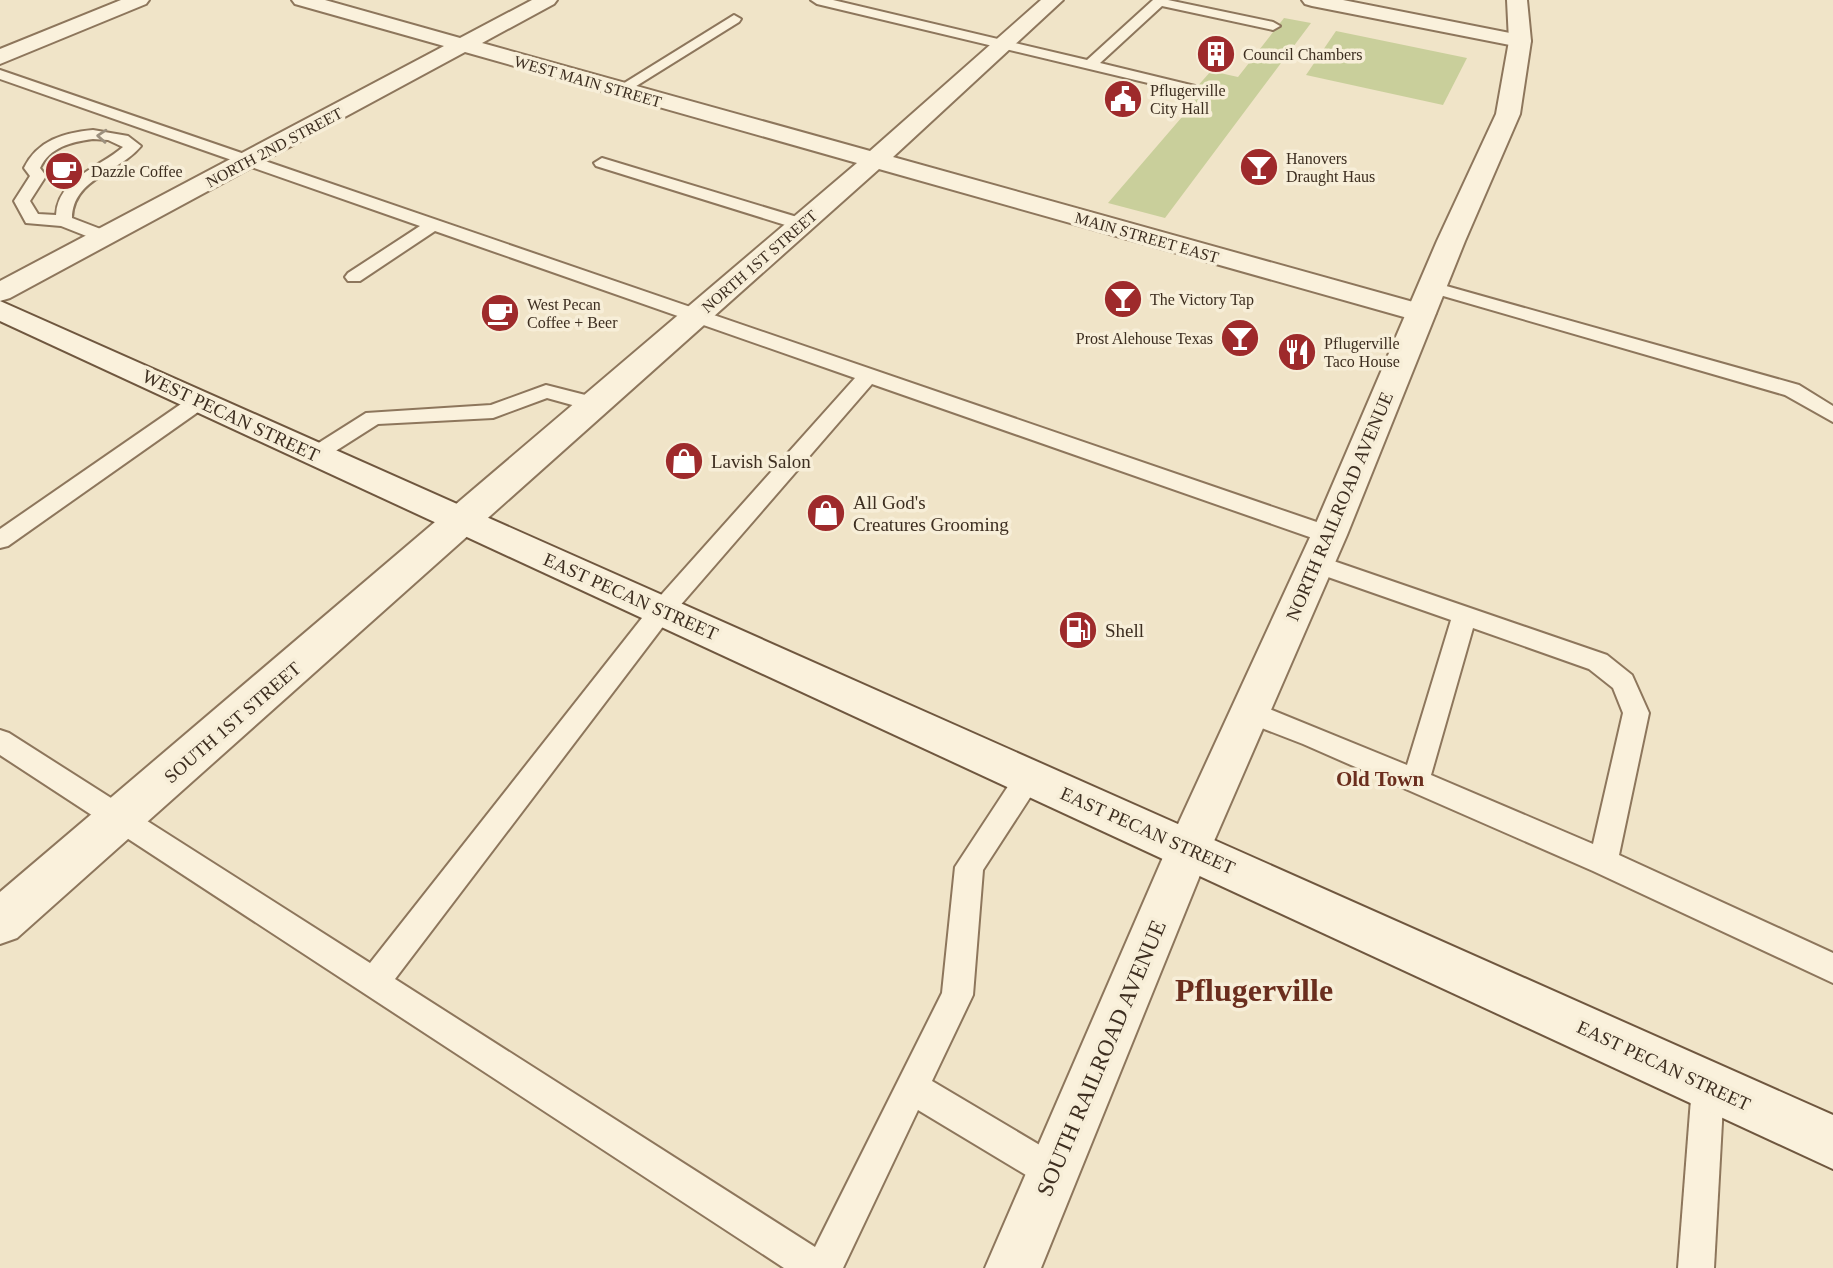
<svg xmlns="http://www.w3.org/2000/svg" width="1833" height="1268" font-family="Georgia,serif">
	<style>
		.green { fill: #c9cf9b }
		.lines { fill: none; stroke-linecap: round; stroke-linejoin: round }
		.service-casing { stroke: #8d765c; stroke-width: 4 }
		.minor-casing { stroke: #8d765c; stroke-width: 4 }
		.tertiary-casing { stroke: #8d765c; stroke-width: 4 }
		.secondary-casing { stroke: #6f573f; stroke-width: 4 }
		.service { fill: #faf1dc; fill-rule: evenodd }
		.minor { fill: #faf1dc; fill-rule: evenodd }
		.tertiary { fill: #faf1dc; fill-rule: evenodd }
		.secondary { fill: #faf1dc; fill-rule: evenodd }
		.oneway { stroke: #9c907e }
		.labels { text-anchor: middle; stroke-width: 7; stroke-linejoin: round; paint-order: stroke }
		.far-poi-label { font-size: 16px; fill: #3d2e20; stroke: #f7eed8; text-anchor: start }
		.far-street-label { font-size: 16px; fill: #3d2e20; stroke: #f7eed8 }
		.street-label { font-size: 19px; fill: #3d2e20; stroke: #f7eed8 }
		.poi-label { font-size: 19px; fill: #3d2e20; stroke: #f7eed8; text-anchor: start }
		.neighbourhood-label { font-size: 21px; font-weight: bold; fill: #6b2e1e; stroke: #f7eed8 }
		.near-street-label { font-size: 23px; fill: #3d2e20; stroke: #f7eed8 }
		.near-district-label { font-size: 32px; font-weight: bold; fill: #6b2e1e; stroke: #f7eed8 }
	</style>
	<rect width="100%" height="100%" fill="#f0e4c8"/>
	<g class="green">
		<path d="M1284,18L1311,23L1165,218L1108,203L1188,110L1179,107L1211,71L1238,77Z"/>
		<path d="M1336,31L1467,58L1443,105L1306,75Z"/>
	</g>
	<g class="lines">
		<g class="service-casing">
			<g id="service">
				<path d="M811,0H833L1087,60L1153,0H1168L1273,22L1280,26L1273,30L1162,6L1100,63L1195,86L1197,89L1195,92L1190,93L817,4Z"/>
				<path d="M734,15L741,19L739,22L625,93H615L613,90Z"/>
				<path d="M0,70L1337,529L1340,535L1337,541L1329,543L1321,541L872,384L671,616L395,979L815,1247L942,993L955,867L1020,768L1030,764L1040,768L1044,776L983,870L973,995L932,1081L1065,1160L1070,1172L1065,1184L1053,1189L1041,1184L918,1110L843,1268H784L0,755V730L9,733L370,963L653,604L855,378L435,231L360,281H348L345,277L348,273L420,226L0,79Z"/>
				<path d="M93,130L128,136L141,146C119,173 73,178 72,218L111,233L114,237L111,241H99L61,226L26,223L14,201L30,176L24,168C38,140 63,133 93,130ZM93,139L108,140L123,147C99,168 58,178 56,215L38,214L30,201L46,176L40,168C50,147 71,142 93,139Z"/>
				<path d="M602,158L807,220L810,224L801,229L795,228L596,166L594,163Z"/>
				<path d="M1432,282L1799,385L1833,406V422L1785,395L1426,291L1423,287Z"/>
				<path d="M546,385L601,399L604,404L601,409L594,411L547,398L493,418L378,424L323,459H309L305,454L309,449L366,413L491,405Z"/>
				<path d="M201,394L208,395L211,400L208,405L8,546L0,548V529L194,395Z"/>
				<path d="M1316,555L1607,655L1632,675L1649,713L1619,855L1833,953V983L1593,871L1303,744L1241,720L1237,712L1241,704L1250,701L1407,765L1451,620L1308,570L1304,564L1308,558ZM1473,628L1589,669L1613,688L1623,713L1593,844L1431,775Z"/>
				<path d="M1708,1070L1720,1074L1724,1086L1714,1268H1678L1692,1086L1696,1074Z"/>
			</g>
		</g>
		<g class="minor-casing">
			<g id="minor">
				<path d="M121,0H149L146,4L0,64V49Z"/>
				<path d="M292,0H325L460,38L532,0H557L554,4L482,43L870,151L1041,0H1063L893,157L1431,307L1436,313L1431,319L1421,322L1411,319L879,169L17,938L0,944V892L857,163L465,52L10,298L0,301V281L444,46L295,4Z"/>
				<path d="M1302,0H1343L1520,35L1528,36L1531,41L1528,46L1520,47L1312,6L1305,4Z"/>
			</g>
		</g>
		<g class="tertiary-casing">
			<path id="tertiary" d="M1507,0H1527L1531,41L1520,114L1465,241L1347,535L1211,848L1041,1268H985L1167,848L1311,535L1437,241L1496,114L1509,41Z"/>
		</g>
		<g class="secondary-casing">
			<path id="secondary" d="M0,301L1833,1115V1169L0,321Z"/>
		</g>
		<use href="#service" class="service"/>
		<use href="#minor" class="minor"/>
		<use href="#tertiary" class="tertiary"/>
		<use href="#secondary" class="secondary"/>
	</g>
	<defs><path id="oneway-chevron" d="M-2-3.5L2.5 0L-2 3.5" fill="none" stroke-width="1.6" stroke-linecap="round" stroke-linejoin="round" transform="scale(1.75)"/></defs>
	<use class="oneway" href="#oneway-chevron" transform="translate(102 136) rotate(-176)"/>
	<defs>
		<g id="building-disc" transform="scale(2.0125)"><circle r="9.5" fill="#9e2a2b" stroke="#f7eed8"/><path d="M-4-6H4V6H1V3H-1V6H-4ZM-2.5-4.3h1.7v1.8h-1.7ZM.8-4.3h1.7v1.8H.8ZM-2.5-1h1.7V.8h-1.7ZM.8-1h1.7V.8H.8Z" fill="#fff"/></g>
		<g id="civic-disc" transform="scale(2.0125)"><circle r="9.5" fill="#9e2a2b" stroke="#f7eed8"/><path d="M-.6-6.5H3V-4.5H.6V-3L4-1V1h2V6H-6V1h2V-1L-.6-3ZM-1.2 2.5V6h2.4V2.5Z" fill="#fff"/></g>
		<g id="bar-disc" transform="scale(2.0125)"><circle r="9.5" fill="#9e2a2b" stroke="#f7eed8"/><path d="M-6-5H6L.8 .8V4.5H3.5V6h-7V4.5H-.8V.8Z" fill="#fff"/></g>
		<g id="cafe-disc" transform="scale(2.0125)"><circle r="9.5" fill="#9e2a2b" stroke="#f7eed8"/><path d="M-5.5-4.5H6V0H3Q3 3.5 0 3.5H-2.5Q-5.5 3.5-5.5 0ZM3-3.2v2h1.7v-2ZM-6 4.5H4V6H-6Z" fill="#fff"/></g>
		<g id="restaurant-disc" transform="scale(2.0125)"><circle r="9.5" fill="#9e2a2b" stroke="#f7eed8"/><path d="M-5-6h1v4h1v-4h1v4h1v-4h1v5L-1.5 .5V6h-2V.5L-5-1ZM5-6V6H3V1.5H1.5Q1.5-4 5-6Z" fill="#fff"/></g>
		<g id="shop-disc" transform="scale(2.0125)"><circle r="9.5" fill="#9e2a2b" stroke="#f7eed8"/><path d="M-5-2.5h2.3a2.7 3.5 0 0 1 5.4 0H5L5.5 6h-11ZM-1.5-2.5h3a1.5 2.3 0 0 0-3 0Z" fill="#fff"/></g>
		<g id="fuel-disc" transform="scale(2.0125)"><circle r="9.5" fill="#9e2a2b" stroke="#f7eed8"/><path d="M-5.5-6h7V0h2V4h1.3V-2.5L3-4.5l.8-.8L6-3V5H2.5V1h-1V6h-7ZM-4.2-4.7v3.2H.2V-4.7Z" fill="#fff"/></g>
	</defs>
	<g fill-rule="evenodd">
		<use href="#building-disc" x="1216" y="54"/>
		<use href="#civic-disc" x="1123" y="99"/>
		<use href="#bar-disc" x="1259" y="167"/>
		<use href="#cafe-disc" x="64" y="171"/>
		<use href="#bar-disc" x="1123" y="299"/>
		<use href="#cafe-disc" x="500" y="313"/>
		<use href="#bar-disc" x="1240" y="338"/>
		<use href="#restaurant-disc" x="1297" y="352"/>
		<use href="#shop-disc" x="684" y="461"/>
		<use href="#shop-disc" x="826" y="513"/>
		<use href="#fuel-disc" x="1078" y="630"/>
	</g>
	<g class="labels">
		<g class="far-poi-label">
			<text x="1243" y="60">Council Chambers</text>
			<text x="1150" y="96">Pflugerville<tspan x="1150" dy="18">City Hall</tspan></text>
			<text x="1286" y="164">Hanovers<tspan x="1286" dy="18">Draught Haus</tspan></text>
			<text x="91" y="177">Dazzle Coffee</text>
			<text x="1150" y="305">The Victory Tap</text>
			<text x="527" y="310">West Pecan<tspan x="527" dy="18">Coffee + Beer</tspan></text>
			<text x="1213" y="344" text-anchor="end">Prost Alehouse Texas</text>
			<text x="1324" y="349">Pflugerville<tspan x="1324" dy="18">Taco House</tspan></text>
		</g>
		<g class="far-street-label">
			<text transform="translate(588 81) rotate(16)" y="6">WEST MAIN STREET</text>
			<text transform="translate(274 147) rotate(-28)" y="6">NORTH 2ND STREET</text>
			<text transform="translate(1147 237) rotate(16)" y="6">MAIN STREET EAST</text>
			<text transform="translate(759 261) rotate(-41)" y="6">NORTH 1ST STREET</text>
		</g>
		<g class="street-label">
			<text transform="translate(231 415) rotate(25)" y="7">WEST PECAN STREET</text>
			<text transform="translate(1339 506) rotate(-67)" y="7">NORTH RAILROAD AVENUE</text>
			<text transform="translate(631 596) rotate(24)" y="7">EAST PECAN STREET</text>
			<text transform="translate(232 722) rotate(-41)" y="7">SOUTH 1ST STREET</text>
			<text transform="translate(1148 830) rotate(24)" y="7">EAST PECAN STREET</text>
			<text transform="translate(1664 1065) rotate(25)" y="7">EAST PECAN STREET</text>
		</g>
		<g class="poi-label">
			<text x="711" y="468">Lavish Salon</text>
			<text x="853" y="509">All God's<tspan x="853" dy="22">Creatures Grooming</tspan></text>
			<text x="1105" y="637">Shell</text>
		</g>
		<g class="neighbourhood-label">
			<text x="1380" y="786">Old Town</text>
		</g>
		<g class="near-street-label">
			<text transform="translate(1101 1058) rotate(-67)" y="8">SOUTH RAILROAD AVENUE</text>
		</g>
		<g class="near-district-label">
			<text x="1254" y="1001">Pflugerville</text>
		</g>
	</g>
</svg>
